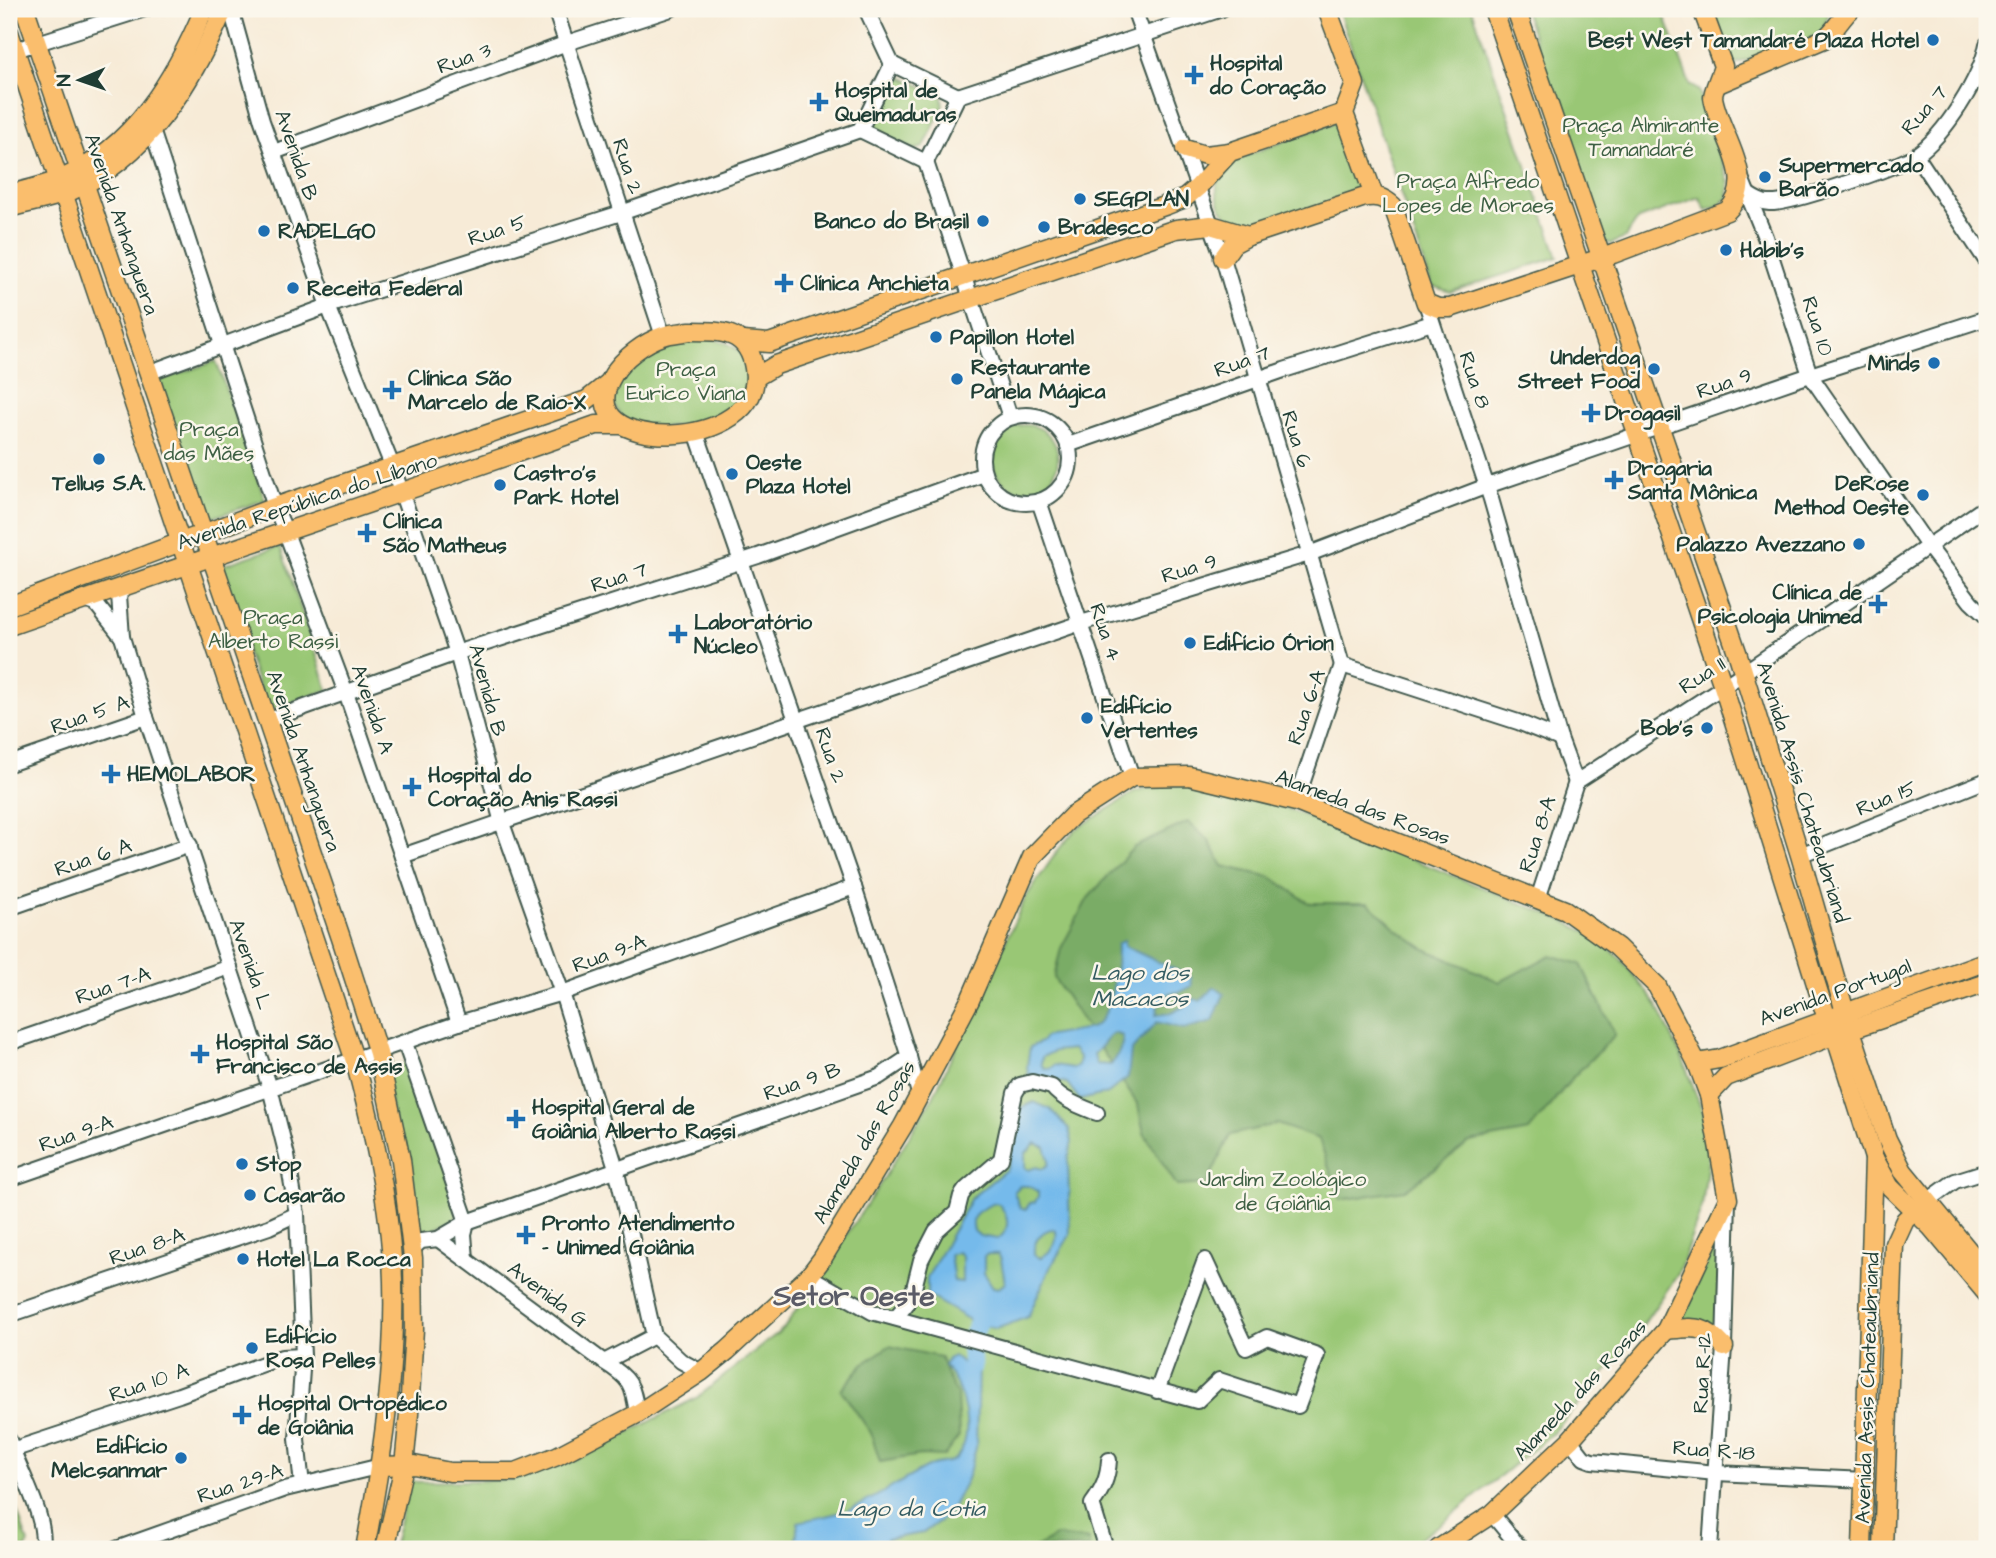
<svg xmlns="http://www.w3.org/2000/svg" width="1996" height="1558" font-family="'Architects Daughter',sans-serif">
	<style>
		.green { fill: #99c775; stroke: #5c8254; stroke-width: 2 }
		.forest { fill: #7aac66; stroke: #4c744d; stroke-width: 2 }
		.water { fill: #74baeb; stroke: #4a7c90; stroke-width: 2; fill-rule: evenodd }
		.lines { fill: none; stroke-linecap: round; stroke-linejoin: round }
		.river { stroke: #74baeb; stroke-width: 19 }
		.minor-casing { stroke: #3f574c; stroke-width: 18 }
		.major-casing { stroke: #3f574c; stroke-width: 21 }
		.minor { stroke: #fff; stroke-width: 14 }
		.major { stroke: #fabe6d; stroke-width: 18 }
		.poi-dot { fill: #1f6fb2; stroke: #fbf7ec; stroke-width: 2.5 }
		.labels { text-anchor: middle; stroke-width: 5; stroke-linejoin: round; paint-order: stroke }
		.poi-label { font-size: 21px; font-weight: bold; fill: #1f3d34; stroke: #fbf7ec; text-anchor: start }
		.street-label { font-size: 21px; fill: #1f3d34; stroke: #fbf7ec }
		.park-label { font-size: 21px; fill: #3e6044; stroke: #fbf7ec }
		.water-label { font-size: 23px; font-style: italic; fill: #345c62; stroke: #fbf7ec }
		.district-label { font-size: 28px; font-weight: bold; fill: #5a5b66; stroke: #fbf7ec }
	</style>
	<rect width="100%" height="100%" fill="#fbf7ec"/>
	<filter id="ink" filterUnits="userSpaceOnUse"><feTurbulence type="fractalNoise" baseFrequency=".0143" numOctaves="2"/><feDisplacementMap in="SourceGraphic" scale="14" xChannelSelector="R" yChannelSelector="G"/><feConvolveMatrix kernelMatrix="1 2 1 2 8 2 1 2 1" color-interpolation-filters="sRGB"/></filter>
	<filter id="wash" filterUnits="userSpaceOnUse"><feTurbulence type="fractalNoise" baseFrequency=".00686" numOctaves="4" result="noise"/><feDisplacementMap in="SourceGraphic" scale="28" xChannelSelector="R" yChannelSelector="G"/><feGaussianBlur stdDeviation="1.57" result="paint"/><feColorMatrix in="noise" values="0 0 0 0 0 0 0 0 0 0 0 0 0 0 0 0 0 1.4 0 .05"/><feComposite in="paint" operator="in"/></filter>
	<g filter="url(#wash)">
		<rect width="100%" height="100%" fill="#f7ebd7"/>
		<g class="green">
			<path d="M1338,9H1472L1558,257L1450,292L1432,286Z"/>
			<path d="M1524,9H1662L1690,85L1699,91L1729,183L1728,198L1717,206L1706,210L1699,197L1638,219L1625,238L1611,244L1603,241Z"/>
			<path d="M1710,9H1830L1823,30L1812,39L1726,67Z"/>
			<path d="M900,76L942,96L943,106L924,147L914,150L874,130L872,122L893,78Z"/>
			<path d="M1336,122H1341L1366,191L1251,227C1218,224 1207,187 1226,163Z"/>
			<path d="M698,336C714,339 741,343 747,363C749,371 746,384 746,392L729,409L702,423L653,429L624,421L613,403L623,370L652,347Z"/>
			<path d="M216,361L265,500L202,521L154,382Z"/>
			<circle cx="1025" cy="458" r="33"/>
			<path d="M280,546L328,690L267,711L218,567Z"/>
			<path d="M1166,785L1199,786L1283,807L1560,919L1591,934L1619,957L1657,1005L1683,1060L1707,1124L1708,1161L1702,1207L1678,1274L1630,1344L1554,1432L1445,1521L1405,1549H393L409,1482L512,1480L573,1461L698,1397L784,1328L879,1186L933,1097L1026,897L1058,850L1075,830L1135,792Z"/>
			<path d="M411,1063L456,1197V1218L415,1238L385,1073L390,1065Z"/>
			<path d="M1721,1234L1719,1330L1678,1323Z"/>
			<path d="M9,1488L28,1543L26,1549H9Z"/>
		</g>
		<g class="forest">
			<path d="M1188,822L1209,841L1223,866L1271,877L1309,903H1368L1398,930L1425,949L1500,982L1551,955L1581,964L1615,1035L1574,1076L1529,1131L1470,1142L1405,1190L1340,1200L1319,1139L1277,1124L1230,1135L1207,1184L1177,1186L1144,1133L1138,1105L1054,978L1061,948L1088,898L1134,847Z"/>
			<path d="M889,1346L941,1357L946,1374L957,1394L959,1436L944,1456L921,1455L880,1462L871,1433L841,1390L863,1364Z"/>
			<path d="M1057,1536L1089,1540V1549H1034Z"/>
		</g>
		<g class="water">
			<path d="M1124,940V946L1191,977L1192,986L1180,992L1169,993L1158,1005L1156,1015L1171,1013L1185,1006L1186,998L1200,1000L1215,987L1224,994L1213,1021L1184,1029L1157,1022L1131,1051L1128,1077L1108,1093L1080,1100L1067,1083L1028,1075L1027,1066L1030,1047L1041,1042L1045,1037C1055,1034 1086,1031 1093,1027C1114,1015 1117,965 1117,944ZM1114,1033L1123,1036C1123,1046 1118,1056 1111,1065L1096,1064L1094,1054C1102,1048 1106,1038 1114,1033ZM1073,1049L1079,1057L1078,1065L1073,1068L1055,1065L1049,1069L1044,1068L1041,1064L1042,1057L1055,1051Z"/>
			<path d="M1034,1102L1050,1109L1069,1129L1072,1142L1068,1159L1070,1235L1050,1268L1028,1317L996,1329L973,1322L927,1295V1278L971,1198L1007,1169L1015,1138L1020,1108ZM1035,1143L1045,1147L1049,1160L1048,1165L1042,1169L1036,1167L1029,1170L1025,1168V1154ZM1020,1186H1029L1038,1192V1197L1035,1202L1030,1203L1025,1210L1020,1208L1014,1192ZM995,1203L999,1204C1008,1216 1012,1228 998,1239L980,1236L974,1231C969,1213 981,1209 995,1203ZM1052,1229L1056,1231C1058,1243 1051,1252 1040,1258L1034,1254C1033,1243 1040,1231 1052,1229ZM958,1252L962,1256V1282L954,1281L950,1255ZM988,1254H998L1001,1259L1005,1283L999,1288L993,1287L984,1273V1256Z"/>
			<path d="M953,1356L964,1365L978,1366L976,1448L967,1479L949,1514L923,1533L887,1539L881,1549H795L798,1522C815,1518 834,1515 851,1509C879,1497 904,1478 932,1465C941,1462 951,1464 957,1457C976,1434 963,1386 944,1366L948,1359Z"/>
		</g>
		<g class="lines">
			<path class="river" d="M972,1366L970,1341L978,1324"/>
		</g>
	</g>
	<g filter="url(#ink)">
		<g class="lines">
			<g class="minor-casing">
				<g id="minor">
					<path d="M231,9L262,121L328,306L393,468L457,653L502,823L562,993L616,1168L654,1336L681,1361L701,1372"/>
					<path d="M555,9L663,336"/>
					<path d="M866,9L892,64"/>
					<path d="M1134,9L1223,258L1342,665"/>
					<path d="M9,52L145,9"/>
					<path d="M892,64L958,96L926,162L860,130Z"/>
					<path d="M958,96L1222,9"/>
					<path d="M152,130L275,507L285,530L346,693L459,1023"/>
					<path d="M274,152L567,43L671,9"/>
					<path d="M1916,155L1987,262"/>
					<path d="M926,162L1010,417"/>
					<path d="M1741,178L1765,237L1810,375L1928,546L1971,602L1987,617"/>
					<path d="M1749,195C1755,199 1762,203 1769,203C1790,205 1897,167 1916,155C1945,135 1981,78 1987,44"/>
					<path d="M1426,303L1491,499L1560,739L1576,782"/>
					<path d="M148,373L328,306L621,213L860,130"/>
					<circle cx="1026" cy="459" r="44"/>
					<path d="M696,432L854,887L909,1057L919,1094"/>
					<path d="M1068,445L1284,370L1432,323"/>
					<path d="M1039,501L1132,777"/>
					<path d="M126,585L119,595L122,637L146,717L270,1088L287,1156L297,1214L303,1356L297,1439L302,1485"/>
					<path d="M81,599L96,604L122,637"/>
					<path d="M1342,665L1518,722L1560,739"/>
					<path d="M266,721L465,650L758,556L984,474"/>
					<path d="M9,764L146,717"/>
					<path d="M1576,782L1733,680L1987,506"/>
					<path d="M1296,802L1342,665"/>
					<path d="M1800,855L1987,780"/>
					<path d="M402,856L1081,623L1309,554L1487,486L1810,375L1987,318"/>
					<path d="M1538,899L1576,782"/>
					<path d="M9,908L190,845"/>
					<path d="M9,1043L230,967"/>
					<path d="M405,1043L467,1222"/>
					<path d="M9,1179L459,1023L562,993L854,887"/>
					<path d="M1926,1202L1955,1181L1987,1171"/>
					<path d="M438,1239L604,1362L654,1336"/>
					<path d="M412,1249L421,1241L438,1239L467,1222L879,1077L909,1057"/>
					<path d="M466,1259L464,1234L467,1222"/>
					<path d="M809,1276L872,1312L1197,1401L1219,1380L1298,1406L1317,1355L1267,1337L1246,1348L1205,1260L1157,1391"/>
					<path d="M9,1315L269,1227L297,1214"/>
					<path d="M895,1318L906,1305L914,1288L921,1260L936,1231L957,1212L961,1196L966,1189L1001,1159L1015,1093L1020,1085L1032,1082L1052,1087C1062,1100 1082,1107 1097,1113"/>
					<path d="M604,1362C630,1378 633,1384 637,1414"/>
					<path d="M9,1440C19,1471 48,1518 42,1549"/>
					<path d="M1570,1440L1584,1458L1592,1461L1716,1473L1865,1480"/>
					<path d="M9,1451L179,1395L282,1357L303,1356"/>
					<path d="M1492,1514L1521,1549"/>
					<path d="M116,1549L285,1489L381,1466"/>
					<path d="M1106,1549L1092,1504C1103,1489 1108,1478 1109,1460"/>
					<path d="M1710,1549L1724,1347L1728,1200"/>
				</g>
			</g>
			<g class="major-casing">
				<g id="major">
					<path d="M25,9L341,938L378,1053L401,1160L413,1258L414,1329L409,1414L404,1466L385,1549"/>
					<path d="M1327,9L1355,84L1344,113L1374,196"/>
					<path d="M1493,9L1723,686L1827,1019L1835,1035L1874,1158L1862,1549"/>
					<path d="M1516,9L1738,655L1800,855L1845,1012L1887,1139L1903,1171L1987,1273"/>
					<path d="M9,32L355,1061C372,1126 387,1192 392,1259C398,1356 383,1454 365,1549"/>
					<path d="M1718,84L1824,39C1836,30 1840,19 1851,9"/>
					<path d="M1185,149L1205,155L1230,152"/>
					<path d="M9,194C26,190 44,186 61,179C134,148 175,78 204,9"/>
					<path d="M9,208C29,202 52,199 71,191C148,157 192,82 224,9"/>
					<path d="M1223,258L1233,244L1248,236"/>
					<path d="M689,331C721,331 748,330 754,368C770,453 563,458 613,375C623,358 645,342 663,336C671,333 681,333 689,331Z"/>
					<path d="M743,341L769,343L1167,205L1185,198L1198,187L1230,152L1344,113"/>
					<path d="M756,377L776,365L1176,229L1211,225L1248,236L1362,198C1376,195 1383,197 1393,206L1426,303L1438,308H1450L1613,254L1727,211C1760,179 1718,133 1713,97C1713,90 1721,75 1723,66L1702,9"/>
					<path d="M9,606L275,507L587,400L607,384"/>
					<path d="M9,626C204,558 401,494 596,425H620"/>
					<path d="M1697,1063L1720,1059L1987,961"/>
					<path d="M1709,1095L1726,1077L1843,1032L1987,983"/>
					<path d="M1874,1158L1890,1187L1931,1227L1987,1294"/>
					<path d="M1666,1330C1695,1327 1704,1324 1724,1347"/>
					<path d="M381,1466L414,1465L450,1472H516L557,1456L637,1414L701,1372L727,1351L809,1276L822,1259L903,1126L970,1000L1032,857L1073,815L1132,777L1189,776L1296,802L1565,910L1617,947L1657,986L1697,1063L1709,1095L1728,1199L1666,1330L1570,1440L1492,1514L1438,1549"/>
					<path d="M1883,1549L1894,1244L1905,1220L1926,1202"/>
				</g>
			</g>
			<use href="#minor" class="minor"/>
			<use href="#major" class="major"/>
		</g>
	</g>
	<g class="poi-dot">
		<circle cx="1933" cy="40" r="7"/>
		<path d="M1190.5 64.5h7v7h7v7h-7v7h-7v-7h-7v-7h7z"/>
		<path d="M815.5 91.5h7v7h7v7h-7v7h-7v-7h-7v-7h7z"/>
		<circle cx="1765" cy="177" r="7"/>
		<circle cx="1080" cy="199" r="7"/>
		<circle cx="983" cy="221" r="7"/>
		<circle cx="1044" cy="227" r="7"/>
		<circle cx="264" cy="231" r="7"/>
		<circle cx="1726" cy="250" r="7"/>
		<path d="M780.5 272.5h7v7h7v7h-7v7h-7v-7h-7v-7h7z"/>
		<circle cx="293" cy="288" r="7"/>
		<circle cx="936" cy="337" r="7"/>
		<circle cx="1934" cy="363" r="7"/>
		<circle cx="1654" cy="369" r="7"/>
		<circle cx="957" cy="379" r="7"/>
		<path d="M388.5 379.5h7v7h7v7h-7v7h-7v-7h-7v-7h7z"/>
		<path d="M1587.5 402.5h7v7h7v7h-7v7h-7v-7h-7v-7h7z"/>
		<circle cx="99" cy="459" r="7"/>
		<circle cx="732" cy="474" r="7"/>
		<path d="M1610.5 469.5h7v7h7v7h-7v7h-7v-7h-7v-7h7z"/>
		<circle cx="500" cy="485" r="7"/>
		<circle cx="1923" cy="495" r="7"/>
		<path d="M363.5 522.5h7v7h7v7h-7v7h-7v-7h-7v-7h7z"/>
		<circle cx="1859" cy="544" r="7"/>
		<path d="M1874.5 593.5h7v7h7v7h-7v7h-7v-7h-7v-7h7z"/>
		<path d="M674.5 623.5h7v7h7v7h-7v7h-7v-7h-7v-7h7z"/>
		<circle cx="1190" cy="643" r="7"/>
		<circle cx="1087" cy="718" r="7"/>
		<circle cx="1707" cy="728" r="7"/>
		<path d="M107.5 763.5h7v7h7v7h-7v7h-7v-7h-7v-7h7z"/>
		<path d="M408.5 776.5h7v7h7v7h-7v7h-7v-7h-7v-7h7z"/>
		<path d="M196.5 1043.5h7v7h7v7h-7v7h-7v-7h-7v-7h7z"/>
		<path d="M512.5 1108.5h7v7h7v7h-7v7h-7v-7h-7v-7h7z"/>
		<circle cx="242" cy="1164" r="7"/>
		<circle cx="250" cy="1195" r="7"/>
		<path d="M522.5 1224.5h7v7h7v7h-7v7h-7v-7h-7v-7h7z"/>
		<circle cx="243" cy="1259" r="7"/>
		<circle cx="252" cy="1348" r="7"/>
		<path d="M238.5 1404.5h7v7h7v7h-7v7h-7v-7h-7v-7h7z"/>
		<circle cx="181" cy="1458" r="7"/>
	</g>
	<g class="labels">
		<g class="poi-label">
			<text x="1919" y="47" text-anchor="end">Best West Tamandaré Plaza Hotel</text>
			<text x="1210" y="70">Hospital<tspan x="1210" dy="24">do Coração</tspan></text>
			<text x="835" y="97">Hospital de<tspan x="835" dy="24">Queimaduras</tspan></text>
			<text x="1779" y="172">Supermercado<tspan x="1779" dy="24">Barão</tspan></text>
			<text x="1094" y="206">SEGPLAN</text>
			<text x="969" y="228" text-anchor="end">Banco do Brasil</text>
			<text x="1058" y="234">Bradesco</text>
			<text x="278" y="238">RADELGO</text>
			<text x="1740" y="257">Habib's</text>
			<text x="800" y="290">Clínica Anchieta</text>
			<text x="307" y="295">Receita Federal</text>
			<text x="950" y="344">Papillon Hotel</text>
			<text x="1640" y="364" text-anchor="end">Underdog<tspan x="1640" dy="24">Street Food</tspan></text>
			<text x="1920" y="370" text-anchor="end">Minds</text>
			<text x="971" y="374">Restaurante<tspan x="971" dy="24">Panela Mágica</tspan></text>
			<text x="408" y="385">Clínica São<tspan x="408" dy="24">Marcelo de Raio-X</tspan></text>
			<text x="1605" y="420">Drogasil</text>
			<text x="746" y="469">Oeste<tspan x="746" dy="24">Plaza Hotel</tspan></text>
			<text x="1628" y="475">Drogaria<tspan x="1628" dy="24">Santa Mônica</tspan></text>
			<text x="514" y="480">Castro's<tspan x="514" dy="24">Park Hotel</tspan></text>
			<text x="99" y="490" text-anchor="middle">Tellus S.A.</text>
			<text x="1909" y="490" text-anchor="end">DeRose<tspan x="1909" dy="24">Method Oeste</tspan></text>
			<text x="383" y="528">Clínica<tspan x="383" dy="24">São Matheus</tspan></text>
			<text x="1845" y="551" text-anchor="end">Palazzo Avezzano</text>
			<text x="1862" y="599" text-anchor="end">Clínica de<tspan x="1862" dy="24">Psicologia Unimed</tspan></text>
			<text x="694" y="629">Laboratório<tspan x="694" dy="24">Núcleo</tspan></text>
			<text x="1204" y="650">Edifício Órion</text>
			<text x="1101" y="713">Edifício<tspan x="1101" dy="24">Vertentes</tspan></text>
			<text x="1693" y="735" text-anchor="end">Bob's</text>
			<text x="127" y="781">HEMOLABOR</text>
			<text x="428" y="782">Hospital do<tspan x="428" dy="24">Coração Anis Rassi</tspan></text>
			<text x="216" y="1049">Hospital São<tspan x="216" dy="24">Francisco de Assis</tspan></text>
			<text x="532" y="1114">Hospital Geral de<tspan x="532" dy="24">Goiânia Alberto Rassi</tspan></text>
			<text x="256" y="1171">Stop</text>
			<text x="264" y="1202">Casarão</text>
			<text x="542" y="1230">Pronto Atendimento<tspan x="542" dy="24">- Unimed Goiânia</tspan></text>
			<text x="257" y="1266">Hotel La Rocca</text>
			<text x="266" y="1343">Edifício<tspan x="266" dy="24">Rosa Pelles</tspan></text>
			<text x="258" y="1410">Hospital Ortopédico<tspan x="258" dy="24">de Goiânia</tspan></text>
			<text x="167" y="1453" text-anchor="end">Edifício<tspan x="167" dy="24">Melcsanmar</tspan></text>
		</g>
		<g class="street-label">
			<text transform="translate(464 58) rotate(-20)" y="7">Rua 3</text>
			<text transform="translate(1924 110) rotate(-49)" y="7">Rua 7</text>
			<text transform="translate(297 155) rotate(71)" y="7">Avenida B</text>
			<text transform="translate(628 166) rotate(72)" y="7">Rua 2</text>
			<text transform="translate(122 224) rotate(71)" y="7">Avenida Anhanguera</text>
			<text transform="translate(497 230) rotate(-18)" y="7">Rua 5</text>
			<text transform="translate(1818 326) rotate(72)" y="7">Rua 10</text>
			<text transform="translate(1242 361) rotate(-20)" y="7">Rua 7</text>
			<text transform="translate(1475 380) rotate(71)" y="7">Rua 8</text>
			<text transform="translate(1724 383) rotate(-19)" y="7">Rua 9</text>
			<text transform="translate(1297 439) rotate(73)" y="7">Rua 6</text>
			<text transform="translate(307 501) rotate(-18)" y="7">Avenida República do Líbano</text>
			<text transform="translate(1189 568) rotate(-17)" y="7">Rua 9</text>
			<text transform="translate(619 577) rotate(-18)" y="7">Rua 7</text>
			<text transform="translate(1106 632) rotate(71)" y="7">Rua 4</text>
			<text transform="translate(1702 675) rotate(-33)" y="7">Rua 11</text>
			<text transform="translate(488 690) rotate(75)" y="7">Avenida B</text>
			<text transform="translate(1306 707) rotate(-71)" y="7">Rua 6-A</text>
			<text transform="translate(373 709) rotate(71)" y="7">Avenida A</text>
			<text transform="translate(90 714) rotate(-19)" y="7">Rua 5 A</text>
			<text transform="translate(831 755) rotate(71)" y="7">Rua 2</text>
			<text transform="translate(304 761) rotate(71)" y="7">Avenida Anhanguera</text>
			<text transform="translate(1803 792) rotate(73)" y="7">Avenida Assis Chateaubriand</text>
			<text transform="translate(1886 798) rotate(-22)" y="7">Rua 15</text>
			<text transform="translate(1363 807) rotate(20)" y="7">Alameda das Rosas</text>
			<text transform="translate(1537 834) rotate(-72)" y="7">Rua 8-A</text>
			<text transform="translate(93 857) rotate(-19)" y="7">Rua 6 A</text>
			<text transform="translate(609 953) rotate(-20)" y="7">Rua 9-A</text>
			<text transform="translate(251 964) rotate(71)" y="7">Avenida L</text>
			<text transform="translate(113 985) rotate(-19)" y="7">Rua 7-A</text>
			<text transform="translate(1835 992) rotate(-20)" y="7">Avenida Portugal</text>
			<text transform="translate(802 1081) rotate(-19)" y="7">Rua 9 B</text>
			<text transform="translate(76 1133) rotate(-19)" y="7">Rua 9-A</text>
			<text transform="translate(864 1142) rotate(-60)" y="7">Alameda das Rosas</text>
			<text transform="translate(147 1246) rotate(-19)" y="7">Rua 8-A</text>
			<text transform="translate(548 1294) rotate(37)" y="7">Avenida G</text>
			<text transform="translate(1702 1373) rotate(-87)" y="7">Rua R-12</text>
			<text transform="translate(149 1382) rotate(-19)" y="7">Rua 10 A</text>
			<text transform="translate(1867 1388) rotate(-88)" y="7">Avenida Assis Chateaubriand</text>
			<text transform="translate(1580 1390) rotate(-47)" y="7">Alameda das Rosas</text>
			<text transform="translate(1714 1450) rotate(4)" y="7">Rua R-18</text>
			<text transform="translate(240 1483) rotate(-18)" y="7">Rua 29-A</text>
		</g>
		<g class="park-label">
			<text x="1641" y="132">Praça Almirante<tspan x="1641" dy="24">Tamandaré</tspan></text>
			<text x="1468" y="188">Praça Alfredo<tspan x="1468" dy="24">Lopes de Moraes</tspan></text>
			<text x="686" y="376">Praça<tspan x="686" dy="24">Eurico Viana</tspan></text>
			<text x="209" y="436">Praça<tspan x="209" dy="24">das Mães</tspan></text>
			<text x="273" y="624">Praça<tspan x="273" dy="24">Alberto Rassi</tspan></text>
			<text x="1283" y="1186">Jardim Zoológico<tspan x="1283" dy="24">de Goiânia</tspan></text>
		</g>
		<g class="water-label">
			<text x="1140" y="980">Lago dos<tspan x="1140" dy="26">Macacos</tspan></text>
			<text x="911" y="1516">Lago da Cotia</text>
		</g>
		<g class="district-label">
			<text x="854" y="1305">Setor Oeste</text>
		</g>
	</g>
	<rect width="1996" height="1558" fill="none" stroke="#fbf7ec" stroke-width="35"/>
	<g transform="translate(80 80) rotate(268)" stroke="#fbf7ec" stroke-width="5" paint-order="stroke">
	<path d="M0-5L12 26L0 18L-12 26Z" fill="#1f3d34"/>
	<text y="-10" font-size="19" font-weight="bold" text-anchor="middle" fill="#1f3d34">N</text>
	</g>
</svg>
